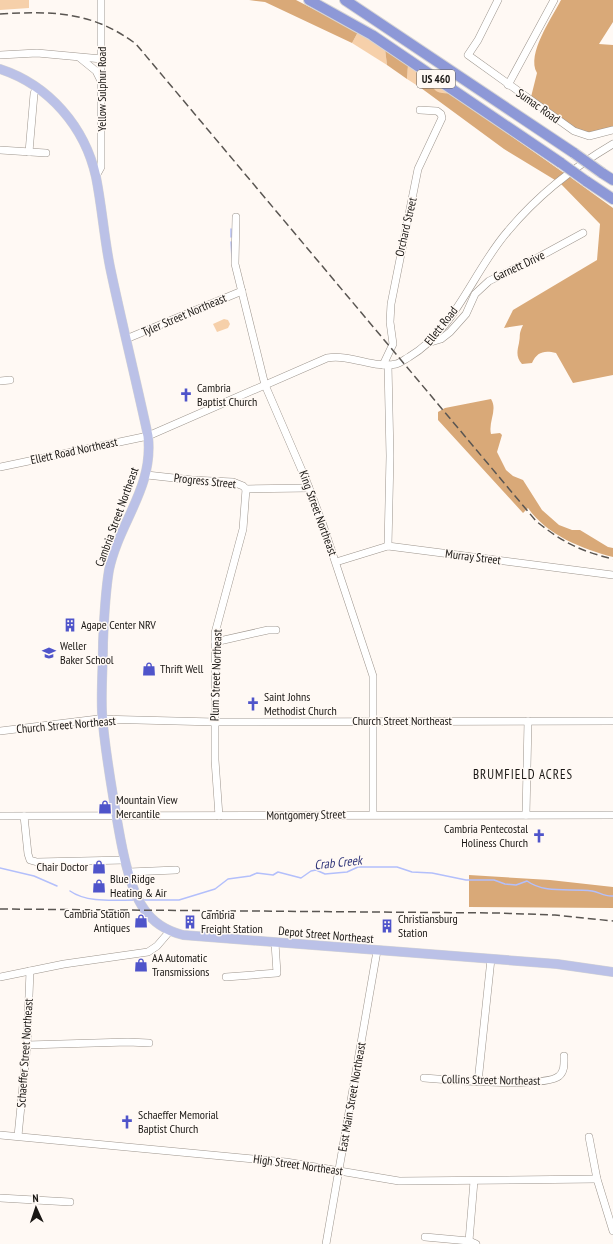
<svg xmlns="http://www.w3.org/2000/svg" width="613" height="1244" font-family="'PT Sans Narrow',sans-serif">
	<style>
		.green { fill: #f6d0aa }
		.forest { fill: #d9a978 }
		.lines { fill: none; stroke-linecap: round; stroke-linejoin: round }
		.stream { stroke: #b3bffb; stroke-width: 1.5 }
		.minor-casing { stroke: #9d958d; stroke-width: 8 }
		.major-casing { stroke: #d6d5d5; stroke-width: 10 }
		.highway-casing { stroke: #d6d5d5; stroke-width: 12 }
		.minor { stroke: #fff; stroke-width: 7 }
		.major { stroke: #bbc1e7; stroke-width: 9 }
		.highway { stroke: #8d98d7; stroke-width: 10 }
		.rail { stroke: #5a5652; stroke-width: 1.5; stroke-dasharray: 8 4; stroke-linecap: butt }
		.highway-bridge-casing { stroke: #d6d5d5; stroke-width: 12; stroke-linecap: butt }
		.highway-bridge { stroke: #8d98d7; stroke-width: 10 }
		.labels { text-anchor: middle; stroke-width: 3; stroke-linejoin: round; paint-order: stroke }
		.shield { fill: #fff9f4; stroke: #5e5a56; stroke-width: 1 }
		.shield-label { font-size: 11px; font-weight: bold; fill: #191613 }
		.street-label { font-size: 12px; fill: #191613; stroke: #fff9f4 }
		.poi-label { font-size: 12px; fill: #191613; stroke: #fff9f4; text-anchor: start }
		.neighbourhood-label { font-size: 13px; letter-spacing: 1px; fill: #191613; stroke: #fff9f4 }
		.water-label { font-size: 13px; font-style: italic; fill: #2e3378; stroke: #fff9f4 }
	</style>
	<rect width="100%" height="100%" fill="#fff9f4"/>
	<g class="green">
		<path d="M0,0H29V8L0,10Z"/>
		<path d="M358,32L385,49L387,65L352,43Z"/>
		<path d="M408,65L450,93L438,94L422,85L421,88L407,79Z"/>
		<path d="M224,319L228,320L230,324L228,328L217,332L213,324Z"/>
	</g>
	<g class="forest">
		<path d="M249,0H296L358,32L352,43L265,2Z"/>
		<path d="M561,0H613V22L599,44L613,45V127L593,133L580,131L531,97L537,73C526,54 552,18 561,0Z"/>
		<path d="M385,49L408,65L407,79L387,65Z"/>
		<path d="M422,77L428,78C434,91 436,94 450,93L564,173L555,180L504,149L421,88L422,85L418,81Z"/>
		<path d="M570,177L613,208V375L573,383L556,353C544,350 537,352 532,363L522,364C516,357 517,352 519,343C521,334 518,336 523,325L504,328L513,310L597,260L600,224L561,184Z"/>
		<path d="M491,399C498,410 488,422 491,434L500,433L502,435L497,452L506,470L513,476L523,480L542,510L559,525L572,530H580L608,547L613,548V557C582,549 547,535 528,508L523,513L438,420V412L445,408Z"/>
		<path d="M469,875L550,880L613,887V908L469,907Z"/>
	</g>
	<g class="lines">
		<g class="stream">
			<path d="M231,237V229"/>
			<path d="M231,242L232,258"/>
			<path d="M0,868L34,876L57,886"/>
			<path d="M70,891C87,903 114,900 135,900"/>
			<path d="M143,900H179L215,889L228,879L250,876L257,873L273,875L278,872L301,878L311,871L316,870L325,874L347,872L358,867H397L412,872L432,873L466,880H494L505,884L516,885L527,881C545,894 570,888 592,891C599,892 605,897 613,896"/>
		</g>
		<g class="minor-casing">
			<g id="minor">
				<path d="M498,0L478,40L468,55L574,131L589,136L613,130"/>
				<path d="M0,55L37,53L102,59"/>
				<path d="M80,58L96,71L101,81"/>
				<path d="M508,85L554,0"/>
				<path d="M0,150L46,153"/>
				<path d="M29,152L34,94L36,87"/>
				<path d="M96,176L101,167V0"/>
				<path d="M236,217L235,264L265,385L306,480L323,525L373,676V814"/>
				<path d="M126,339L242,291"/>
				<path d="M431,342L441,339L450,332L466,314L475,294L489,281L537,258L583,233"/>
				<path d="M383,365L393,344L390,322L391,304L418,169L442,118L441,114L437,111L420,110"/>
				<path d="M0,381L10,380"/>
				<path d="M0,467L148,436L327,358C351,354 375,369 396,364C401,363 405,359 409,357C456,329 473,271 508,231C537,196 574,167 613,144"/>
				<path d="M147,475L192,480L233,482L243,486L246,489L309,488"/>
				<path d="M388,546L390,456L388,365"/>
				<path d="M336,562L388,546L613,575"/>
				<path d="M215,642L268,630H276"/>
				<path d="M0,731L98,719L215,722L613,721"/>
				<path d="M526,815L528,721"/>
				<path d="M0,816L613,815"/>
				<path d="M24,816L28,854L30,860L37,862L125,860"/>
				<path d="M219,816L215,760V633L243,529L246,489"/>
				<path d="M129,872L176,870"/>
				<path d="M0,977L64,964L148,952L157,946L169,932"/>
				<path d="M226,977L277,973L275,943"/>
				<path d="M27,1045L128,1042L149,1043"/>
				<path d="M424,1078C445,1080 546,1088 559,1076C565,1071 564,1063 564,1056"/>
				<path d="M478,1082L491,959"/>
				<path d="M0,1135L286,1162L399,1181L597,1179"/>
				<path d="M18,1136L27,1045L30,971"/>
				<path d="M589,1137L597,1179L613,1231"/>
				<path d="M0,1198L70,1202"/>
				<path d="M425,1237L469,1241L476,1244"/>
				<path d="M469,1241L474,1181"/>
				<path d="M326,1244L377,951"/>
			</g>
		</g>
		<g class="major-casing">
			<path id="major" d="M0,69C49,85 85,127 96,177C102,207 104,237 110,267C122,324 136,380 148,436C154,488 119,522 109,570C105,594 104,618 103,643C103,666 101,689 102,712C104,744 110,777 115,808C120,837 127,885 144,909C154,924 167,931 183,935L557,964L613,972"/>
		</g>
		<g class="highway-casing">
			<g id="highway">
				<path d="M309,0L372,35L561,163"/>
				<path d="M345,0L574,153"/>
				<path d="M602,173L613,180"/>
				<path d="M586,181L613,199"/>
			</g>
		</g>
		<use href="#minor" class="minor"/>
		<use href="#major" class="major"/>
		<use href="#highway" class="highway"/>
		<g class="rail">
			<path d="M0,14C52,11 92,11 136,44L536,521C562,542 580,551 613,559"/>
			<path d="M0,909L497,913L555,915L613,921"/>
		</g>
		<g class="highway-bridge-casing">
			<g id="highway-bridge">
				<path d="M574,153L602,173"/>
				<path d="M561,163L586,181"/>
			</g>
		</g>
		<use href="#highway-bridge" class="highway-bridge"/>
	</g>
	<defs>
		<g id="church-bare" transform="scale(1.08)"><path d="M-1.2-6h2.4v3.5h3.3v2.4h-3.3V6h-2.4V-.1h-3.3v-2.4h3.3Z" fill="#4f54ca" stroke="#fff9f4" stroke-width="2.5" paint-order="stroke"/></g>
		<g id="building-bare" transform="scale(1.08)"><path d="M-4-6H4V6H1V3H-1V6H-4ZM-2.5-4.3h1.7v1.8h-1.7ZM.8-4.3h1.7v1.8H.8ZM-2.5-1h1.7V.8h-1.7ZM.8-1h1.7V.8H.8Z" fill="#4f54ca" stroke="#fff9f4" stroke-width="2.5" paint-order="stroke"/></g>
		<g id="school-bare" transform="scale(1.08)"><path d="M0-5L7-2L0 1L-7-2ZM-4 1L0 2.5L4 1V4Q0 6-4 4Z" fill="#4f54ca" stroke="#fff9f4" stroke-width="2.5" paint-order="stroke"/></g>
		<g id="shop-bare" transform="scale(1.08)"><path d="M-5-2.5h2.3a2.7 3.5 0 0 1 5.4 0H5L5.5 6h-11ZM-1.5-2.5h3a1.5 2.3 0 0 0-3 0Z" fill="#4f54ca" stroke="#fff9f4" stroke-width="2.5" paint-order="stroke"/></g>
	</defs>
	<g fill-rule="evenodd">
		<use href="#church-bare" x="186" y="395"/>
		<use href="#building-bare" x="70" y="625"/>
		<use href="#school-bare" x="49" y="653"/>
		<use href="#shop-bare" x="149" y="669"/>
		<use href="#church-bare" x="253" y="704"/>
		<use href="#shop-bare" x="105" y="807"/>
		<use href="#church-bare" x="539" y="836"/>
		<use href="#shop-bare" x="99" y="867"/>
		<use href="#shop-bare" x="99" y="886"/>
		<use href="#shop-bare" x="141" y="921"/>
		<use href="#building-bare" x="190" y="922"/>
		<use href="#building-bare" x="387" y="926"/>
		<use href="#shop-bare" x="141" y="965"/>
		<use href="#church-bare" x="127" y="1122"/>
	</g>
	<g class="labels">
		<rect class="shield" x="417" y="70" width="38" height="18" rx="3"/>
		<g class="shield-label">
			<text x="436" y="83">US 460</text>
		</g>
		<g class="street-label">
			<text transform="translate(102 89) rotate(-90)" y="4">Yellow Sulphur Road</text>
			<text transform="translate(538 106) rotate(35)" y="4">Sumac Road</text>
			<text transform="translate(406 227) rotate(-77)" y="4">Orchard Street</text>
			<text transform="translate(519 266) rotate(-25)" y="4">Garnett Drive</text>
			<text transform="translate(184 315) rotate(-23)" y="4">Tyler Street Northeast</text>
			<text transform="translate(441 326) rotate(-52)" y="4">Ellett Road</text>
			<text transform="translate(74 451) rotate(-12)" y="4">Ellett Road Northeast</text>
			<text transform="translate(205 481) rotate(6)" y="4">Progress Street</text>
			<text transform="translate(318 513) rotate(70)" y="4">King Street Northeast</text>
			<text transform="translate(117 517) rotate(-70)" y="4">Cambria Street Northeast</text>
			<text transform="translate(473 557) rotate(7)" y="4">Murray Street</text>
			<text transform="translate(216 675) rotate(-88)" y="4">Plum Street Northeast</text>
			<text x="402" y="725">Church Street Northeast</text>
			<text transform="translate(66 725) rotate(-5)" y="4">Church Street Northeast</text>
			<text transform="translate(306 815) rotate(-1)" y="4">Montgomery Street</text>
			<text transform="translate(326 935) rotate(5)" y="4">Depot Street Northeast</text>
			<text transform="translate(25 1053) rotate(-86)" y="4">Schaeffer Street Northeast</text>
			<text transform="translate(491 1080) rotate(1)" y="4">Collins Street Northeast</text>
			<text transform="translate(352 1097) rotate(-80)" y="4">East Main Street Northeast</text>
			<text transform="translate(298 1165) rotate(8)" y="4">High Street Northeast</text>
		</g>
		<g class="poi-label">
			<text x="197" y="392">Cambria<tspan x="197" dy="14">Baptist Church</tspan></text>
			<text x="81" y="629">Agape Center NRV</text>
			<text x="60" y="650">Weller<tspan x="60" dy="14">Baker School</tspan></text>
			<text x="160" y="673">Thrift Well</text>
			<text x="264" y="701">Saint Johns<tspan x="264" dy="14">Methodist Church</tspan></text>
			<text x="116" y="804">Mountain View<tspan x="116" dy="14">Mercantile</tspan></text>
			<text x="528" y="833" text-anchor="end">Cambria Pentecostal<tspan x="528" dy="14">Holiness Church</tspan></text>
			<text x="88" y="871" text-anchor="end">Chair Doctor</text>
			<text x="110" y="883">Blue Ridge<tspan x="110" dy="14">Heating &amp; Air</tspan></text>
			<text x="130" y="918" text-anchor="end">Cambria Station<tspan x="130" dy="14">Antiques</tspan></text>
			<text x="201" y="919">Cambria<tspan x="201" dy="14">Freight Station</tspan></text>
			<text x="398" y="923">Christiansburg<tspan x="398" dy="14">Station</tspan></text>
			<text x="152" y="962">AA Automatic<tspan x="152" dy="14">Transmissions</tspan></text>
			<text x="138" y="1119">Schaeffer Memorial<tspan x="138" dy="14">Baptist Church</tspan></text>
		</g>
		<g class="neighbourhood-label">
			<text x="523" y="779">BRUMFIELD ACRES</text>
		</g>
		<g class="water-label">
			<text transform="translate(338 862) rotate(-6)" y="5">Crab Creek</text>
		</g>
	</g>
	<g transform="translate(36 1208) rotate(357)" stroke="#fff9f4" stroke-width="3" paint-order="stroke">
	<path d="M0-3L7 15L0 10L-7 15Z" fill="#191613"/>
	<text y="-6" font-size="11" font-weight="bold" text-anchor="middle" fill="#191613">N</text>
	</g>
</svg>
